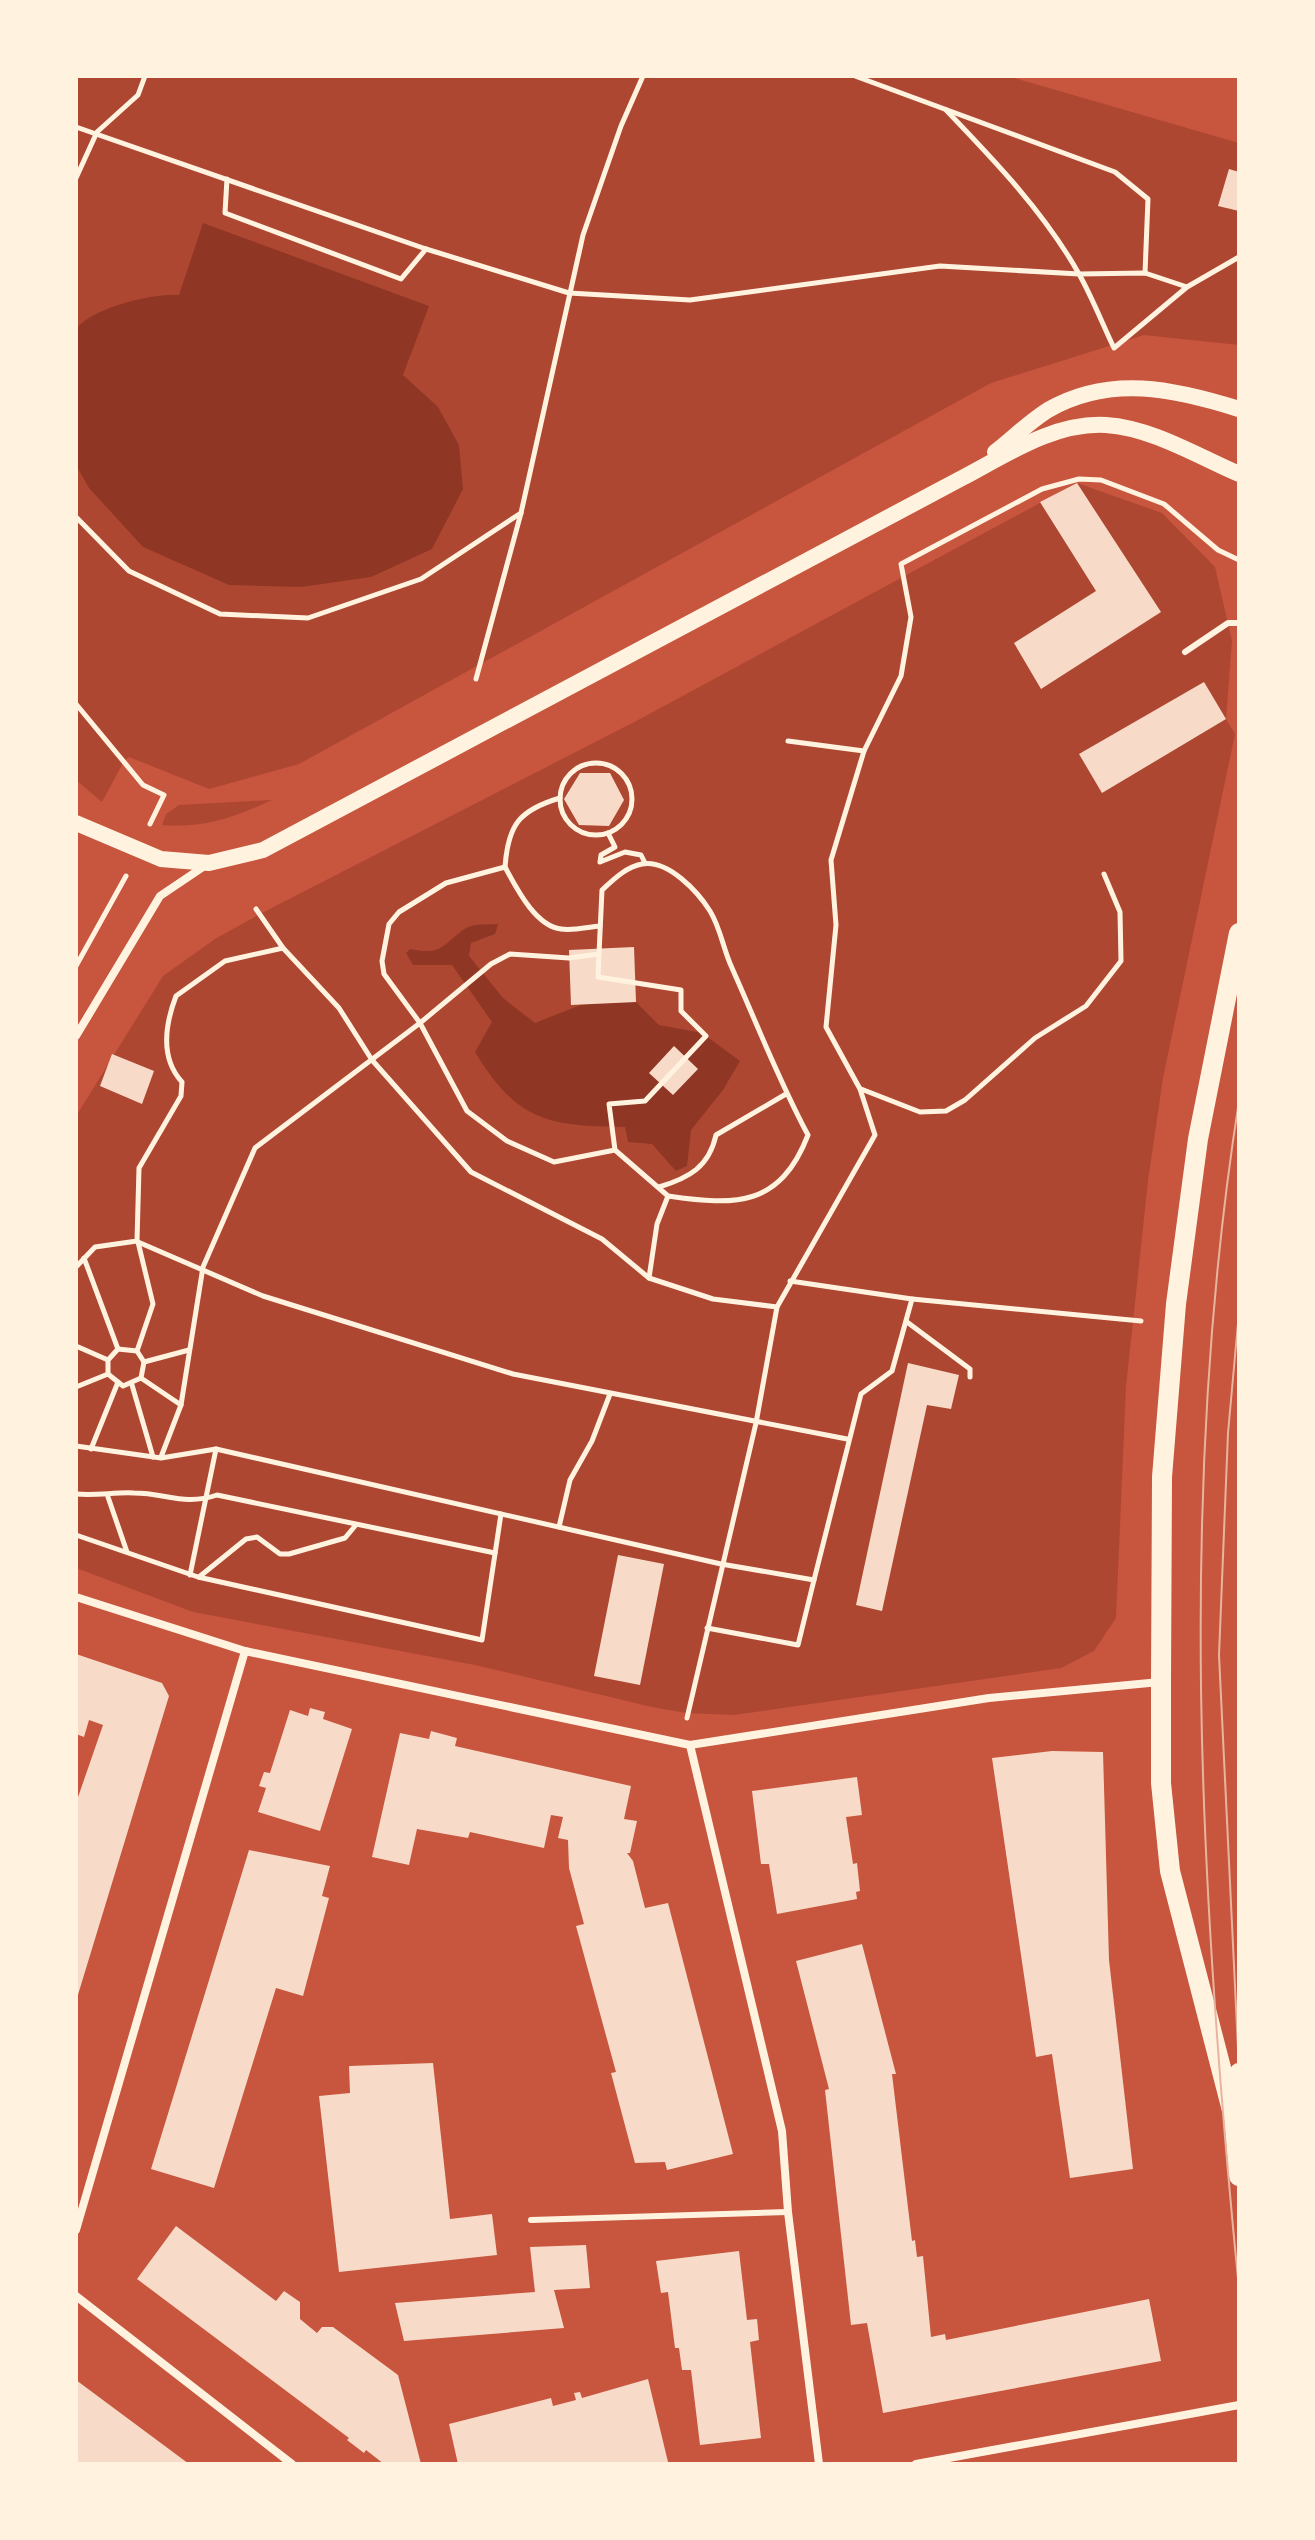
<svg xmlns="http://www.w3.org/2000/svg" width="1315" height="2540" font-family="Rubik,sans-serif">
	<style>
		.green { fill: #ae4732 }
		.water { fill: #8f3625 }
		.building { fill: #f7dbc8 }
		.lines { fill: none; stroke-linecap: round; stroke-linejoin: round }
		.path { stroke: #fff3e0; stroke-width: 5 }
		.service { stroke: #fff3e0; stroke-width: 6 }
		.minor { stroke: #fff3e0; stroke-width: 8 }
		.secondary { stroke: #fff3e0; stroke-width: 16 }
		.primary { stroke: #fff3e0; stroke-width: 20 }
		.tram { stroke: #e9b49f; stroke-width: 2 }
	</style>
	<rect width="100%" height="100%" fill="#c8553d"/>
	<g class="green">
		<path d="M76,76H1007L1239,143V345L1144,335L991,383L299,764L209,789L129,757L124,761L102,802L76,780Z"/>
		<path d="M1077,483L1162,513L1215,567L1232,641L1226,719L1235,734L1163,1078L1148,1181L1126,1387L1116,1618L1094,1651L1061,1668L734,1715L686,1713L652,1707L475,1665L193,1612L76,1568V1116L163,976L215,939L260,914L640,719Z"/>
		<path d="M272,800C232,818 206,828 162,825L166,814L179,805Z"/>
	</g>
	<g class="water">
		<path d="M203,223L429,306L403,375L438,407L459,445L463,489L432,549L371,577L301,587L229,585L143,547L89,488L76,465V329C92,308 153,293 179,295Z"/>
		<path d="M498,924L495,934L471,943L469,956L503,998L535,1023L583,1004L636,1002L659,1025L702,1033L740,1061L723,1090L691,1130L687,1166L676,1171L652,1144L628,1142L625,1127C547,1126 517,1121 475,1052L492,1022L452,965H413L406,953L410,949C444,956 442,944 466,928C474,923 489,925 498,924Z"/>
	</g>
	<g class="building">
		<path d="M1229,169L1239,172V211L1218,206Z"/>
		<path d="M1077,483L1161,612L1041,689L1014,643L1096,591L1040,502Z"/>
		<path d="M1204,682L1226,719L1102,793L1079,754Z"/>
		<path d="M580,773H610L624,800L609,826L579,825L564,799Z"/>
		<path d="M634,947L636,1002L571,1005L569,950Z"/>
		<path d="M674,1046L698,1069L673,1095L649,1073Z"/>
		<path d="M112,1054L154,1071L142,1104L100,1086Z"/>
		<path d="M908,1363L959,1375L951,1409L927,1405L882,1611L856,1605Z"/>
		<path d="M618,1555L664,1564L640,1685L594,1676Z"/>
		<path d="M76,1654L162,1683L169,1696L77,1998L76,1803L103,1725L89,1720L84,1737L76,1734Z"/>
		<path d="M310,1708L325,1712L323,1719L352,1729L320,1831L258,1812L266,1788L259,1786L264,1772L270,1773L290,1710L308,1716Z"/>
		<path d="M431,1731L457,1738L455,1746L631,1786L624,1819L637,1821L630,1853H627L633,1861L645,1908L668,1903L733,2154L667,2170L665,2162L635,2163L611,2073L616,2072L576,1926L584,1924L569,1868L568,1840L558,1838L563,1817L551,1815L544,1848L470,1832L468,1838L417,1829L409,1865L372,1857L400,1733L429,1739Z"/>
		<path d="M1052,1751L1103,1752L1109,1960L1133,2169L1070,2178L1052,2054L1036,2057L992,1758Z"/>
		<path d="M857,1777L862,1815L846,1817L853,1864L857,1863L860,1891L856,1892L857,1899L777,1914L769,1864H761L752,1791Z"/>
		<path d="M249,1850L330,1866L322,1896L329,1898L303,1996L276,1988L214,2188L151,2169Z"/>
		<path d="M862,1944L896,2074H892L912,2241L915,2240L917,2257L923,2256L931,2337L945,2334L946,2340L1149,2299L1161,2361L883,2413L867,2323L851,2325L825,2090L829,2089L796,1961Z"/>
		<path d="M433,2063L450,2219L492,2214L497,2255L339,2272L319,2096L350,2093L349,2066Z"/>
		<path d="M176,2226L276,2301L284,2291L300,2302V2319L317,2333L322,2327H333L398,2375L421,2464H384L366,2450L364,2453L347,2440L349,2438L137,2279Z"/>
		<path d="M586,2245L590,2288L554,2290L564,2328L404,2341L395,2303L535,2292L530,2247Z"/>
		<path d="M739,2251L747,2320L757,2319L759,2340L750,2342L761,2438L700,2445L691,2370H682L679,2348H675L668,2292L661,2293L656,2261Z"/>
		<path d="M648,2379L668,2462L458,2464L449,2424L551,2398L553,2406L576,2400L574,2393L580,2392L582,2398Z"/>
		<path d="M76,2380L181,2458L189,2464H76Z"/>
	</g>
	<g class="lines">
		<g class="path">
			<path d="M855,76L1115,172L1148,199L1145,273"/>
			<path d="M946,110C994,160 1045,213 1079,274C1092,297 1102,323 1114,348L1187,287L1239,257"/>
			<path d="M76,127L426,249L569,293L690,300L940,266L1079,274L1145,273L1187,287"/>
			<path d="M76,178L97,132L138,95L145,76"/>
			<path d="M227,179L225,213L401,279L426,249"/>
			<path d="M76,517L129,571L220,614L308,618L421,579L521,513"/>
			<path d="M476,679L521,513L583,235L621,126L643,76"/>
			<path d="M76,704L143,785L164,795L150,824"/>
			<path d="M788,741L864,751"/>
			<circle cx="596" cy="799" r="36"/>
			<path d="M608,833L615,847L601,855L600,862L625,852L641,855L645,863"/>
			<path d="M505,867C508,825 519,810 560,798"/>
			<path d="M256,909L283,948"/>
			<path d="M600,926C588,927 573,931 561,929C535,926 516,887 505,867L446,883L399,912L389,924L382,961L384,974L420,1023L467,1111L507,1141L554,1162L615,1150"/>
			<path d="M599,954L602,890C614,879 626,867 642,864C668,859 698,892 710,911C721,929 723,949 732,968C757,1024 779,1081 808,1135C780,1207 736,1206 668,1196"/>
			<path d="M76,966L126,876"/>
			<path d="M861,1089L920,1112L946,1111L965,1100L1035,1038L1086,1006L1121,961L1120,912L1104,874"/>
			<path d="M659,1187C689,1178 709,1167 716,1135L786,1094"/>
			<path d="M138,1242L263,1296L513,1374L847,1439"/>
			<path d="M84,1258L118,1349"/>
			<path d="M76,1267L95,1247L137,1241L139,1168L181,1096L182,1082C160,1058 165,1025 176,996L225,961L283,948L339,1008L372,1060L471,1172L602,1239L649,1278L713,1299L777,1307"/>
			<path d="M790,1281L912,1299"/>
			<path d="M907,1322L970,1369V1377"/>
			<path d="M76,1346L108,1360"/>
			<path d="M137,1351L144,1362L141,1378L181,1405"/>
			<path d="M144,1362L189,1350"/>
			<path d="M108,1374L123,1386L141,1378"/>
			<path d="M132,1385L153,1457"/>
			<path d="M76,1387L108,1374V1360L118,1349L137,1351L153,1304L138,1242"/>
			<path d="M76,1446L161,1458L216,1449L721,1564L814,1580L861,1394L892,1371L912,1299L1141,1321"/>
			<path d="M91,1449L118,1382"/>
			<path d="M161,1457L181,1405L203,1267L255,1148L420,1023L491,964L510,954L569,958L599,954L598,977L681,990V1011L706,1036L645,1101L609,1104L615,1150L668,1196L657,1224L649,1278"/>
			<path d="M76,1494C96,1496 115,1492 134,1493C166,1493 184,1506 217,1495L495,1553"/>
			<path d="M108,1497L127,1552"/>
			<path d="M559,1527L570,1480L592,1441L610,1394"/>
			<path d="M76,1535L198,1577L482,1640L501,1514"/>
			<path d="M190,1575L216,1449"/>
			<path d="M199,1577L246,1539L257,1537L280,1554H289L345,1538L355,1526"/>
			<path d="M707,1628L798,1645L814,1580"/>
			<path d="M687,1718L756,1423L777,1307L875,1135L860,1089L826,1027L836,925L831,860L864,751L901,676L911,617L901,564L1042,489L1079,479L1101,480L1164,504L1218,550L1239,560"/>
		</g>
		<g class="service">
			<path d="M1185,652L1228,623H1239"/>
			<path d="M531,2220L788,2212"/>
		</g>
		<g class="minor">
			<path d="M76,1036L160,896L206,865"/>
			<path d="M76,1597L245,1651L690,1745L989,1698L1160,1682"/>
			<path d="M690,1745L782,2131L788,2212L819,2464"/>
			<path d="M76,2230L245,1651"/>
			<path d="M76,2296L292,2464"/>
			<path d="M916,2464L1239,2405"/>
		</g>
		<g class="secondary">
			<path d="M995,452C1012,439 1029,422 1048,410C1110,374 1175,389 1239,409"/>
			<path d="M76,823L161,859L209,863L263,850L962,478C1006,455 1054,422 1106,425C1152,428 1197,456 1239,474"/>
		</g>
		<g class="primary">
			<path d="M1239,933L1198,1139L1176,1304L1162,1477L1161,1682V1783L1170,1871L1234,2118L1239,2176"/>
			<path d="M1235,2110L1239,2073"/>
		</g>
		<g class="tram">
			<path d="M1239,1101C1177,1493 1200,1896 1239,2289"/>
			<path d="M1239,1312L1228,1433L1219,1655L1239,2069"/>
		</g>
	</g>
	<rect width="1315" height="2540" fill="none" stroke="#fff3e0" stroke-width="156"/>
</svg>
